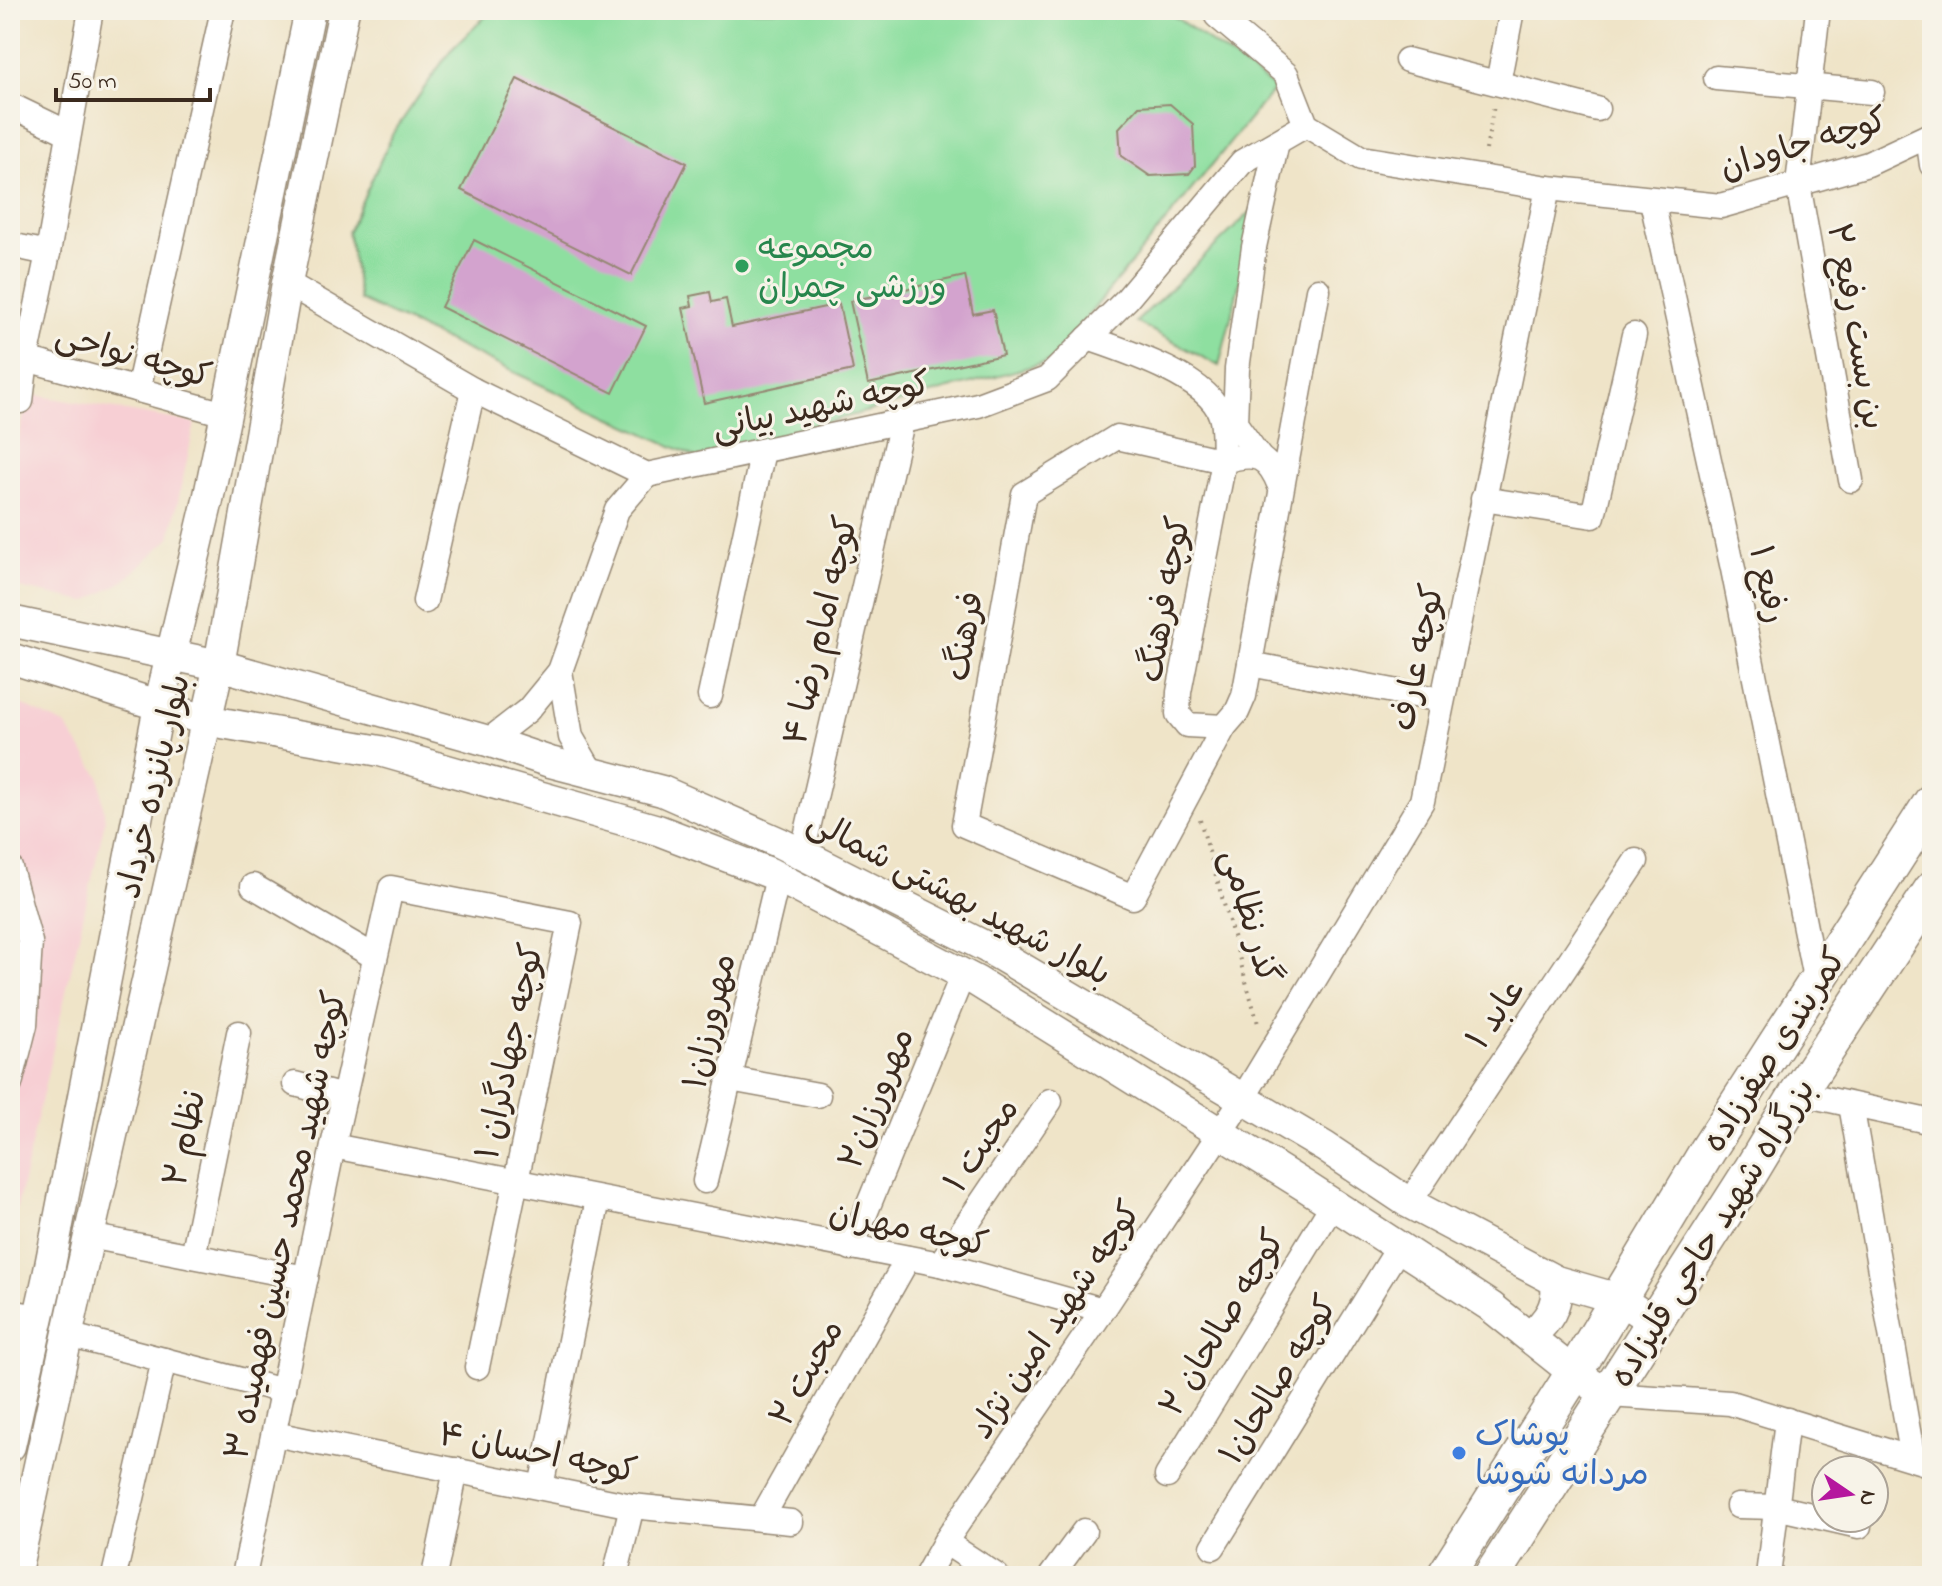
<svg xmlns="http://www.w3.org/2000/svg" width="1942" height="1586" font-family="'Indie Flower','Playpen Sans Arabic',sans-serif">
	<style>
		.built { fill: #f7cfd4 }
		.green { fill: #8edfa0; stroke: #64845f; stroke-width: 2 }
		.building { fill: #d3a3ce }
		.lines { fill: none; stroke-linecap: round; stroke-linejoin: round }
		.minor-casing { stroke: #958773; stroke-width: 27 }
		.major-casing { stroke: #958773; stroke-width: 33 }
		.highway-casing { stroke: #958773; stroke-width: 39 }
		.path { stroke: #958773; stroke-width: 4; stroke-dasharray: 2 6; stroke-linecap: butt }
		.minor { stroke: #fff; stroke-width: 24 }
		.major { stroke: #fff; stroke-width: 30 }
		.highway { stroke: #fff; stroke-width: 36 }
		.leisure-dot { fill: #2e9e5b; stroke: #f7f3e8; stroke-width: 3 }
		.shop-dot { fill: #3f7fe0; stroke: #f7f3e8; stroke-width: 3 }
		.labels { text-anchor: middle; stroke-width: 6; stroke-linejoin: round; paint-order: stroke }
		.street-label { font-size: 34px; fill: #3b2a1e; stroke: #f7f3e8 }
		.leisure-label { font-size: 34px; fill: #27864d; stroke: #f7f3e8; text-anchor: start }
		.shop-label { font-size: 34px; fill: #366cbe; stroke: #f7f3e8; text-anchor: start }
	</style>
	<rect width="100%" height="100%" fill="#f7f3e8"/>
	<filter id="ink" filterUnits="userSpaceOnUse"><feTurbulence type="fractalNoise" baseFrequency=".0125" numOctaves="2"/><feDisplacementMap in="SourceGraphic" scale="16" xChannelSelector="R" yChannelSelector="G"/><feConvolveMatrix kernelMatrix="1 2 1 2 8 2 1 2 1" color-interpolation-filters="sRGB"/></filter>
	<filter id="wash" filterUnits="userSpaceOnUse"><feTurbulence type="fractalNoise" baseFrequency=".006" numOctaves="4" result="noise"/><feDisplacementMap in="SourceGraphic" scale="32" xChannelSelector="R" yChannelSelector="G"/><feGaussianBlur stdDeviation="1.8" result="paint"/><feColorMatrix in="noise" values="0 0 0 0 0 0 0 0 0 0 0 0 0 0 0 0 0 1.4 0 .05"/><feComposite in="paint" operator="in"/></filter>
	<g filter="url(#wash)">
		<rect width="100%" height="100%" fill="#efe4c8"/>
		<g class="built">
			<path d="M29,394L195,423L170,538L124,581L86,602L10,586V474Z"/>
			<path d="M10,699L65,725L100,777L105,821L10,1238Z"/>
		</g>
		<g class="green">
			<path d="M492,10H1165L1275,88L1051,361L697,458L360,300L348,232L392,135L450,51Z"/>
			<path d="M1259,204L1219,366L1136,322Z"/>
		</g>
		<g id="blocks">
			<g class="building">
				<path d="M517,79L687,163L631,275L461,190Z"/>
				<path d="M1170,104L1193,124L1195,166L1189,174L1150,176L1121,156L1119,128L1139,106Z"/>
				<path d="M474,240L646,326L613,393L441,307Z"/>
				<path d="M965,276L973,314L993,310L1003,355L868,384L850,301Z"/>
				<path d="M710,292L712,302L726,299L732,327L839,304L853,370L704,403L683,308L692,306L690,296Z"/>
			</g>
		</g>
	</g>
	<g filter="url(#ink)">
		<use href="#blocks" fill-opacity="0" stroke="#958773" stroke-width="2"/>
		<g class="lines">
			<g class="minor-casing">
				<g id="minor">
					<path d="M1818,10L1798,184L1851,480"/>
					<path d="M1217,16L1286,74L1306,125L1361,158L1548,188L1721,206L1868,164L1932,134"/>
					<path d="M1407,60L1597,109"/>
					<path d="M1716,78L1872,92"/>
					<path d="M1498,83L1512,10"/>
					<path d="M10,105L68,133"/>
					<path d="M1928,136L1932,165"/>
					<path d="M1652,201L1733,569L1816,983"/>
					<path d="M10,245L48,253"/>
					<path d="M287,283L473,390L647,475L978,405L1047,379L1127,299L1242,162L1306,125"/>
					<path d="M1088,338C1123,350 1210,378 1221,416C1225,429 1223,447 1224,461L1117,437L1024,494L964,825L1133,897L1224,727"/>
					<path d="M26,359L225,414"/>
					<path d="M138,390L223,10"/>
					<path d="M10,398L21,401L26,359L48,253L91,10"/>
					<path d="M1260,458L1235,423L1237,369L1254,247L1277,142"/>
					<path d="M1280,486C1268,456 1256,451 1224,461L1179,692L1178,714L1187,725L1224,727L1237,712L1244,696L1318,290"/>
					<path d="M1483,499L1593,516L1634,335"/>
					<path d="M425,601L473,390"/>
					<path d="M1250,664L1441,700"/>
					<path d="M560,671L571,737L592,773"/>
					<path d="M710,696L763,451"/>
					<path d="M488,741L528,710L560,671L617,510L647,475"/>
					<path d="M802,854L902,422"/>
					<path d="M10,868L30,942L25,1025L10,1084"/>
					<path d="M253,886L375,957"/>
					<path d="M730,1079L818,1095"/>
					<path d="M295,1084L344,1097"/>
					<path d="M1798,1093L1932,1122"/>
					<path d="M1851,1105L1913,1459"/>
					<path d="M333,1146L940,1264L1103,1310"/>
					<path d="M705,1181L778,877"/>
					<path d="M1409,1203L1636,861"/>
					<path d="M89,1236L306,1278"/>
					<path d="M851,1248L963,974"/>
					<path d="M193,1256L239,1033"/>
					<path d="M940,1264L1050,1101"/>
					<path d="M10,1312L39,1317"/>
					<path d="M68,1335L283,1391"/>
					<path d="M1609,1395L1730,1403L1932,1465"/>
					<path d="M274,1434L632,1506L791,1522"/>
					<path d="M1167,1476L1333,1204"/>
					<path d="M541,1487L598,1199"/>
					<path d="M1738,1506L1776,1507L1859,1526"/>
					<path d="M761,1519L908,1258"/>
					<path d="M945,1542L997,1576"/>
					<path d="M1213,1547L1399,1247"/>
					<path d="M114,1576L164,1360"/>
					<path d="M244,1576L333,1146L391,888L570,923L477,1367"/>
					<path d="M434,1576L456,1470"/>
					<path d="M615,1576L632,1506"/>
					<path d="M926,1576L945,1542L1103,1310L1243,1098L1422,801L1548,188"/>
					<path d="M1051,1576L1084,1531"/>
					<path d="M1768,1576L1787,1420"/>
				</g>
			</g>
			<g class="major-casing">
				<g id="major">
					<path d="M10,621L219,665L488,741L550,762L662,791L778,842L986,947L1325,1147L1409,1203L1556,1281L1619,1299L1654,1322"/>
					<path d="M10,658L205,720L380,751L658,830L770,873L976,981L1305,1186L1490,1306L1574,1373L1609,1395"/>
					<path d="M1530,1337C1548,1320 1559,1307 1556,1281"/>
					<path d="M10,1446L48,1276L159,706L208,500L310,10"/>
					<path d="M15,1576L89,1236L219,665L287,283L344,10"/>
				</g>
			</g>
			<g class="highway-casing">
				<g id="highway">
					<path d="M1445,1576L1574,1373L1708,1150L1932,802"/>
					<path d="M1492,1576L1751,1171L1798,1093L1932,890"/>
				</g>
			</g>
			<g class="path">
				<path d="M1486,150L1494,105"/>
				<path d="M1200,820L1259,1027"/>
			</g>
			<use href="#minor" class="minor"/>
			<use href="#major" class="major"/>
			<use href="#highway" class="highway"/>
		</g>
	</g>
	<circle class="leisure-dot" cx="742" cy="266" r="8"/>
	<circle class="shop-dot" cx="1459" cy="1453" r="8"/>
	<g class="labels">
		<g class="street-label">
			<text transform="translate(1803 142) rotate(-17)" y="12">کوچه جاودان</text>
			<text transform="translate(1858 326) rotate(80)" y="12">بن بست رفیع ۲</text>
			<text transform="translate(134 354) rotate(16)" y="12">کوچه نواحی</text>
			<text transform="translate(821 404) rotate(-12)" y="12">کوچه شهید بیانی</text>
			<text transform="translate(1770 584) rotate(78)" y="12">رفیع ۱</text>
			<text transform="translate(1163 599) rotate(-80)" y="12">کوچه فرهنگ</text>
			<text transform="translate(819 630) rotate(-77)" y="12">کوچه امام رضا ۴</text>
			<text transform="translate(963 636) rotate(-80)" y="12">فرهنگ</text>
			<text transform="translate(1416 657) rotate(-78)" y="12">کوچه عارف</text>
			<text transform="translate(152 786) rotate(-77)" y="12">بلوار پانزده خرداد</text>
			<text transform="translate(960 896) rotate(28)" y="12">بلوار شهید بهشتی شمالی</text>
			<text transform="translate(1252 916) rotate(74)" y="12">گذر نظامی</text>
			<text transform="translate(1494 1013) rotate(-56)" y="12">عابد ۱</text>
			<text transform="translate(708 1021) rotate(-77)" y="12">مهرورزان۱</text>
			<text transform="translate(1773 1049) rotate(-57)" y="12">کمربندی صفرزاده</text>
			<text transform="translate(508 1051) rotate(-78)" y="12">کوچه جهادگران ۱</text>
			<text transform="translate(875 1098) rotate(-68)" y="12">مهرورزان۲</text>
			<text transform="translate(183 1138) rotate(-78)" y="12">نظام ۲</text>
			<text transform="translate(980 1144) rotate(-56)" y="12">محبت ۱</text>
			<text transform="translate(284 1225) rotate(-78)" y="12">کوچه شهید محمد حسین فهمیده ۳</text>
			<text transform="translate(909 1227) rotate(12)" y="12">کوچه مهران</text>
			<text transform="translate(1711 1232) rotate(-58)" y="12">بزرگراه شهید حاجی قلیزاده</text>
			<text transform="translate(1054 1319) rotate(-56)" y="12">کوچه شهید امین نژاد</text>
			<text transform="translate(1221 1322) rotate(-59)" y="12">کوچه صالحان ۲</text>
			<text transform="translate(805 1372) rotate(-61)" y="12">محبت ۲</text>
			<text transform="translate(1277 1379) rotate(-58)" y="12">کوچه صالحان۱</text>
			<text transform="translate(538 1451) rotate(11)" y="12">کوچه احسان ۴</text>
		</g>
		<g class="leisure-label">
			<text x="758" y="258">مجموعه<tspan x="758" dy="39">ورزشی چمران</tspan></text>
		</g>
		<g class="shop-label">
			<text x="1475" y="1445">پوشاک<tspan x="1475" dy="39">مردانه شوشا</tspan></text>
		</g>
	</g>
	<rect width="1942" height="1586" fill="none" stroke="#f7f3e8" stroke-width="40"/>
	<g transform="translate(1850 1494) rotate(103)"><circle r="38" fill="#f7f3e8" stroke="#aca397" stroke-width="2"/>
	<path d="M0-6L14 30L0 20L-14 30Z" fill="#b5179e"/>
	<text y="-12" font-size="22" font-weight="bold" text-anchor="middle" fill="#3b2a1e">N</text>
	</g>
	<path d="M56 88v12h154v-12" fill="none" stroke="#3b2a1e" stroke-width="4"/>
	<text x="68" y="88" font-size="24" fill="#3b2a1e" stroke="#f7f3e8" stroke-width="6" paint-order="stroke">50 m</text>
</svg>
